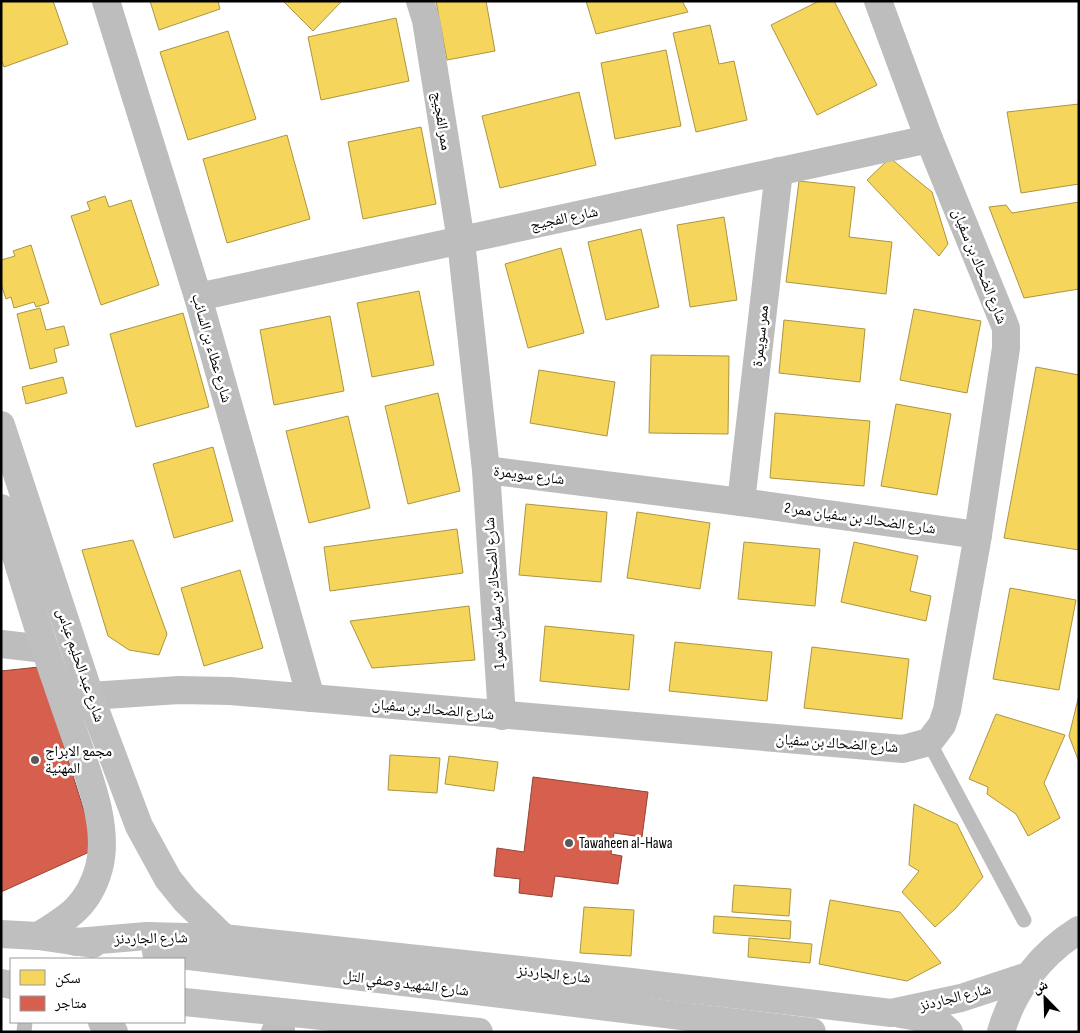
<svg xmlns="http://www.w3.org/2000/svg" width="1080" height="1033" font-family="'Sofia Sans Condensed','Noto Naskh Arabic',sans-serif">
	<style>
		.homes { fill: #f6d55c; stroke: #ac9540 }
		.shops { fill: #d6604d; stroke: #964336 }
		.lines { fill: none; stroke-linecap: round; stroke-linejoin: round }
		.lane { stroke: #bdbdbd; stroke-width: 15 }
		.street { stroke: #bdbdbd; stroke-width: 28 }
		.secondary { stroke: #bfbfbf; stroke-width: 28 }
		.poi-dot { fill: #595959; stroke: #fff; stroke-width: 2 }
		.labels { text-anchor: middle; stroke-width: 5; stroke-linejoin: round; paint-order: stroke }
		.street-label { font-size: 15px; fill: #000; stroke: #fff }
		.poi-label { font-size: 15px; fill: #000; stroke: #fff; text-anchor: start }
	</style>
	<rect width="100%" height="100%" fill="#fff"/>
	<g class="homes">
		<path d="M1,1H53L68,44L4,67L1,59Z"/>
		<path d="M150,1H218L220,9L159,30Z"/>
		<path d="M283,1H342L313,31Z"/>
		<path d="M436,1H486L495,51L447,60Z"/>
		<path d="M586,1H682L688,12L596,34Z"/>
		<path d="M819,1H834L877,85L817,115L771,25Z"/>
		<path d="M396,18L409,81L321,100L308,37Z"/>
		<path d="M710,25L719,64L734,61L747,120L696,132L673,33Z"/>
		<path d="M228,31L256,119L188,140L160,52Z"/>
		<path d="M666,50L681,126L615,139L601,63Z"/>
		<path d="M579,92L596,165L500,188L482,116Z"/>
		<path d="M1079,104V184L1021,193L1007,112Z"/>
		<path d="M421,127L436,204L363,219L348,142Z"/>
		<path d="M287,135L310,219L227,243L203,159Z"/>
		<path d="M890,158L932,192L948,244L939,256L867,180Z"/>
		<path d="M799,181L855,187L849,237L892,242L886,294L786,282Z"/>
		<path d="M105,196L109,207L131,200L159,285L101,305L71,216L90,210L87,202Z"/>
		<path d="M1079,202V289L1024,298L989,207L1006,205L1012,213Z"/>
		<path d="M724,217L737,300L690,307L677,225Z"/>
		<path d="M641,229L659,307L606,320L588,242Z"/>
		<path d="M31,245L49,303L36,307L34,302L14,308L11,297L6,299L1,284V260L15,256L13,251Z"/>
		<path d="M561,248L584,333L528,348L505,264Z"/>
		<path d="M419,291L434,365L372,377L357,303Z"/>
		<path d="M40,308L46,330L64,326L69,345L54,349L57,362L30,369L17,314Z"/>
		<path d="M914,309L981,321L967,393L900,380Z"/>
		<path d="M183,313L209,407L136,427L110,334Z"/>
		<path d="M330,316L344,391L274,405L260,330Z"/>
		<path d="M784,320L865,329L860,382L779,373Z"/>
		<path d="M651,355L729,356L728,434L649,433Z"/>
		<path d="M1036,367L1079,375V550L1004,538Z"/>
		<path d="M539,370L615,382L607,436L530,423Z"/>
		<path d="M63,377L67,393L26,404L22,387Z"/>
		<path d="M438,393L460,491L408,504L385,406Z"/>
		<path d="M896,404L951,414L937,495L881,486Z"/>
		<path d="M775,413L870,421L864,486L770,478Z"/>
		<path d="M348,416L370,508L309,523L286,431Z"/>
		<path d="M213,447L233,521L174,538L153,464Z"/>
		<path d="M526,504L607,512L601,582L519,575Z"/>
		<path d="M637,512L710,523L700,589L627,578Z"/>
		<path d="M457,529L463,573L330,591L324,547Z"/>
		<path d="M133,540L167,634L159,655L129,650L108,636L82,550Z"/>
		<path d="M744,542L820,549L815,606L738,599Z"/>
		<path d="M854,542L918,556L910,591L931,596L926,621L841,602Z"/>
		<path d="M240,570L263,648L204,666L181,588Z"/>
		<path d="M1010,588L1076,600L1059,690L993,679Z"/>
		<path d="M469,606L475,660L372,668L350,621Z"/>
		<path d="M545,626L634,635L629,690L540,681Z"/>
		<path d="M675,642L772,652L767,701L669,691Z"/>
		<path d="M812,647L909,659L902,719L804,708Z"/>
		<path d="M1079,695V762L1069,736Z"/>
		<path d="M996,714L1065,735L1044,783L1060,818L1028,836L1016,814L987,794L988,787L969,779Z"/>
		<path d="M390,755L440,758L437,793L388,790Z"/>
		<path d="M449,756L498,762L494,791L445,784Z"/>
		<path d="M914,804L957,824L983,877L955,909L935,927L902,892L919,871L909,865Z"/>
		<path d="M734,885L791,889L789,916L732,912Z"/>
		<path d="M830,900L900,912L941,963L907,981L819,964Z"/>
		<path d="M584,907L634,910L631,956L580,953Z"/>
		<path d="M714,916L791,921L790,939L713,933Z"/>
		<path d="M749,938L812,944L810,963L748,957Z"/>
	</g>
	<g class="shops">
		<path d="M39,667L96,849L1,892V671Z"/>
		<path d="M533,777L648,792L642,837L614,833L611,854L622,856L618,884L555,876L552,897L519,893L520,879L494,876L497,848L524,852Z"/>
	</g>
	<g class="lines">
		<g class="lane">
			<path d="M929,742L1024,920"/>
			<path d="M24,1032L25,1022"/>
		</g>
		<g class="street">
			<path d="M106,1L198,297L311,698"/>
			<path d="M420,1L426,20L461,241L486,470L741,502L978,535"/>
			<path d="M198,297L929,139"/>
			<path d="M486,470L502,716"/>
			<path d="M741,502L779,171"/>
			<path d="M1,644L45,649"/>
			<path d="M90,696L179,690L230,691L903,749L929,742L942,725L947,710L978,535L1006,348V328L929,139L878,1"/>
			<path d="M102,1022L114,1032"/>
			<path d="M275,1032L281,1029"/>
		</g>
		<g class="secondary">
			<path d="M1,425L90,696L139,826L168,879L185,900L224,938"/>
			<path d="M1,508C16,555 30,603 45,649C55,678 65,707 75,736C88,774 110,827 99,868C89,905 68,918 38,936"/>
			<path d="M1,934L38,936L93,944"/>
			<path d="M76,942L147,936L224,938L631,982L891,1013L961,998L1028,976"/>
			<path d="M156,952L812,1032"/>
			<path d="M1,983L11,985"/>
			<path d="M184,1002L479,1032"/>
			<path d="M900,1014C917,1017 938,1019 949,1032"/>
			<path d="M1001,1032C1013,989 1042,953 1079,930"/>
		</g>
	</g>
	<g class="poi-dot">
		<circle cx="35" cy="760" r="5"/>
		<circle cx="569" cy="843" r="5"/>
	</g>
	<g class="labels">
		<g class="street-label">
			<text transform="translate(442 121) rotate(81)" y="5">ممر الفجيج</text>
			<text transform="translate(564 218) rotate(-12)" y="5">شارع الفجيج</text>
			<text transform="translate(980 266) rotate(68)" y="5">شارع الضحاك بن سفيان</text>
			<text transform="translate(760 336) rotate(-84)" y="5">ممر سويمرة</text>
			<text transform="translate(212 348) rotate(74)" y="5">شارع عطاء بن السائب</text>
			<text transform="translate(529 475) rotate(7)" y="5">شارع سويمرة</text>
			<text transform="translate(860 518) rotate(8)" y="5">شارع الضحاك بن سفيان ممر 2</text>
			<text transform="translate(494 593) rotate(-94)" y="5">شارع الضحاك بن سفيان ممر 1</text>
			<text transform="translate(81 665) rotate(71)" y="5">شارع عبد الحليم عباس</text>
			<text transform="translate(433 709) rotate(5)" y="5">شارع الضحاك بن سفيان</text>
			<text transform="translate(837 743) rotate(4)" y="5">شارع الضحاك بن سفيان</text>
			<text transform="translate(151 938) rotate(-1)" y="5">شارع الجاردنز</text>
			<text transform="translate(554 974) rotate(6)" y="5">شارع الجاردنز</text>
			<text transform="translate(406 983) rotate(7)" y="5">شارع الشهيد وصفي التل</text>
			<text transform="translate(955 997) rotate(-14)" y="5">شارع الجاردنز</text>
		</g>
		<g class="poi-label">
			<text x="45" y="756">مجمع الابراج<tspan x="45" dy="17">المهنية</tspan></text>
			<text x="579" y="848">Tawaheen al-Hawa</text>
		</g>
	</g>
	<rect width="1080" height="1033" fill="none" stroke="#000000" stroke-width="5"/>
	<rect x="10" y="958" width="175" height="65" fill="#ffffff" stroke="#999999"/>
	<rect x="20" y="970" width="25" height="15" fill="#f6d55c" stroke="#999999"/>
	<text x="55" y="983" font-size="15" fill="#000000">سكن</text>
	<rect x="20" y="996" width="25" height="15" fill="#d6604d" stroke="#999999"/>
	<text x="55" y="1008" font-size="15" fill="#000000">متاجر</text>
	<g transform="translate(1045 998) rotate(337)" stroke="#ffffff" stroke-width="4" paint-order="stroke">
	<path d="M0-4L9 19L0 12L-9 19Z" fill="#000000"/>
	<text y="-8" font-size="14" font-weight="bold" text-anchor="middle" fill="#000000">ش</text>
	</g>
</svg>
